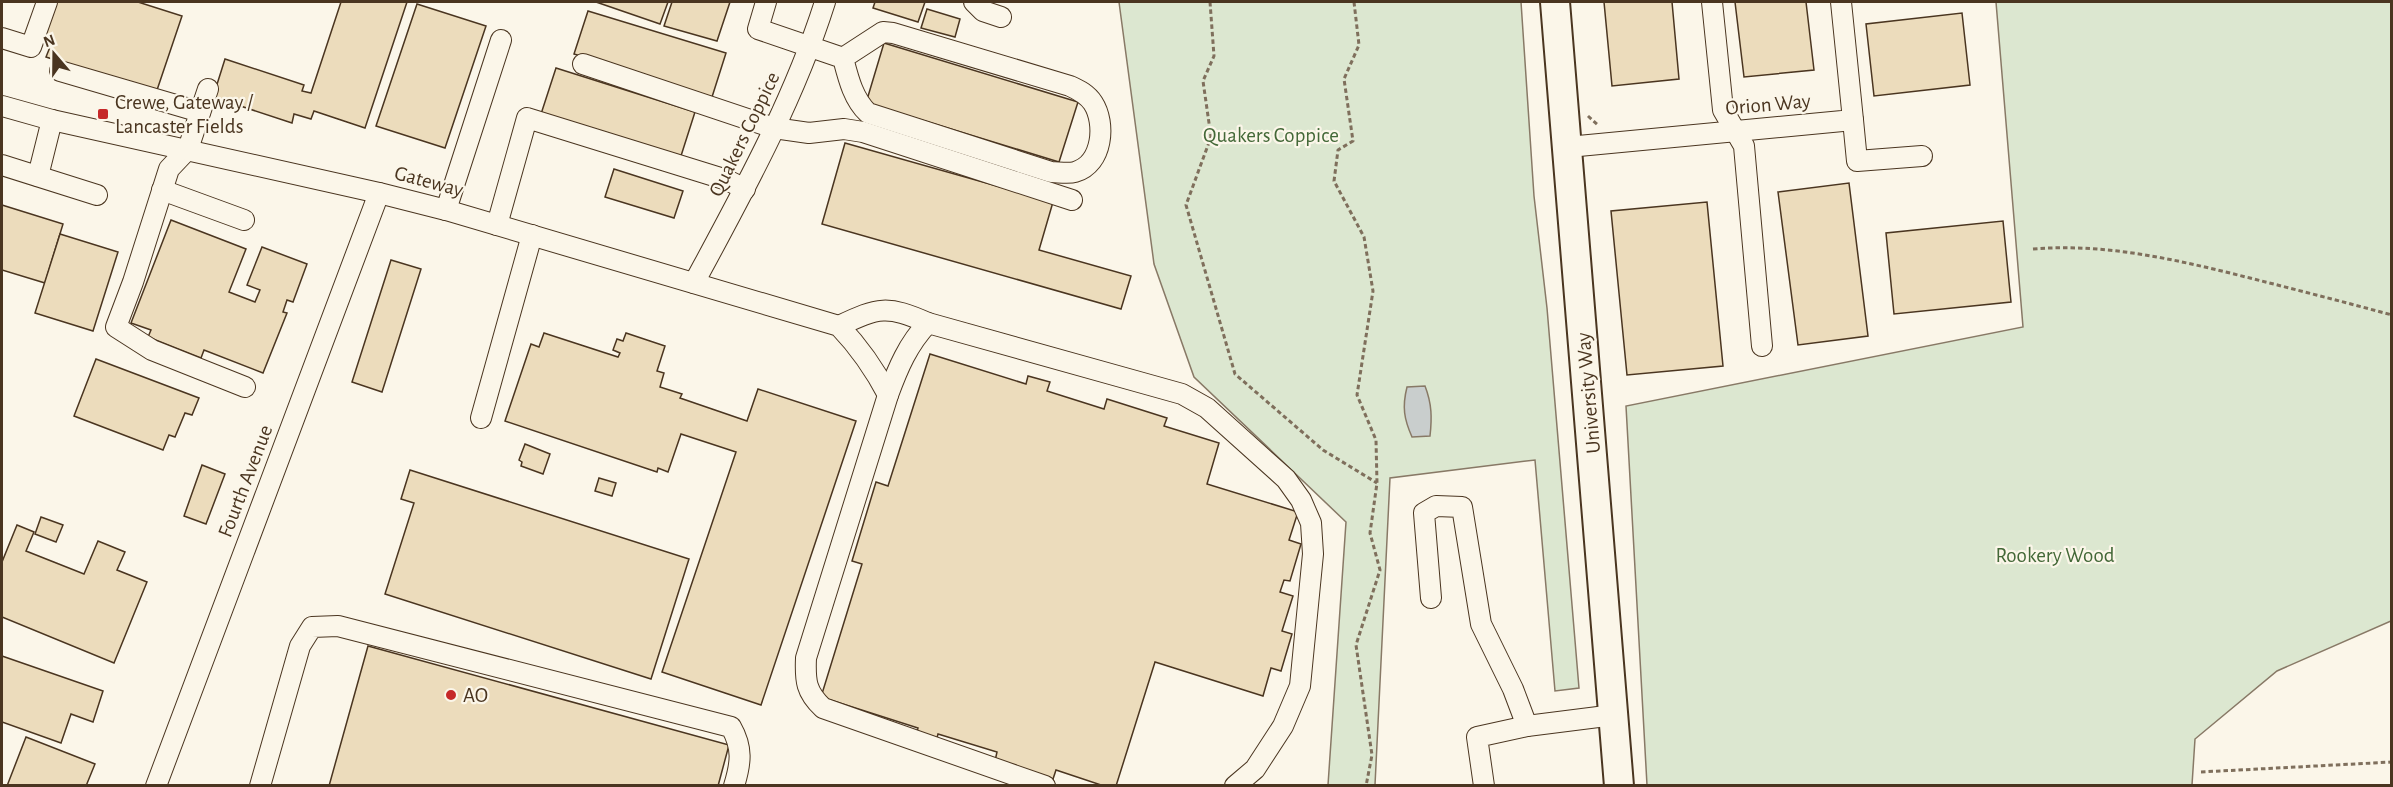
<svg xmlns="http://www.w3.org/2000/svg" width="2393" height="787" font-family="'Alegreya Sans',sans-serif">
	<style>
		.green { fill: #dce7d0; stroke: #887966; stroke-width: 1.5 }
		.water { fill: #c9cecd; stroke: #887966; stroke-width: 1.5 }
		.building { fill: #ecdcbc; stroke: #4a3520; stroke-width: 1.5 }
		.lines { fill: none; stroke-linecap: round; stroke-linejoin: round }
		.minor-casing { stroke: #4a3520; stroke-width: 22 }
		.highway-casing { stroke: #4a3520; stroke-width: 32 }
		.path { stroke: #7f6f5c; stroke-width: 3; stroke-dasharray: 4.5 3; stroke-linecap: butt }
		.minor { stroke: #fbf6e9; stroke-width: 20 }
		.highway { stroke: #fbf6e9; stroke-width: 28 }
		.poi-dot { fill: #c62828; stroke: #fbf6e9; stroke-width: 2 }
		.labels { text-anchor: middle; stroke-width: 4.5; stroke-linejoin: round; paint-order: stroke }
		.poi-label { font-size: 21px; fill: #4a3520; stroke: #fbf6e9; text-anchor: start }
		.street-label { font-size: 21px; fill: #4a3520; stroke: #fbf6e9 }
		.park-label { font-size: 21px; fill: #436837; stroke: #fbf6e9 }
	</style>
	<rect width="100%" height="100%" fill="#fbf6e9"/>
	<g class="green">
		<path d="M1119,2H1521L1534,196L1547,308L1579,688L1555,691L1535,460L1390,478L1375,785H1328L1346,522L1194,377L1154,264Z"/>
		<path d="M1996,2H2391V621L2277,671L2195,739L2192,785H1647L1626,406L2023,327Z"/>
	</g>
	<path class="water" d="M1425,386C1432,404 1432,418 1430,436L1412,437C1404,419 1402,407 1407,387Z"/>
	<g class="building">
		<path d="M52,2H138L182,16L156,93L46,57L52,42L40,38Z"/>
		<path d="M341,2H407L365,128L314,111L311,119L294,114L292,123L213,97L225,59L304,85L302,91L311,93Z"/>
		<path d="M596,2H668L660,24Z"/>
		<path d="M672,2H730L717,41L664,26Z"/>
		<path d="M875,2H925L918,22L873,8Z"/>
		<path d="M1604,2H1672L1679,79L1612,86Z"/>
		<path d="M1735,2H1806L1814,70L1744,77Z"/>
		<path d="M417,4L486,26L445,148L376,126Z"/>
		<path d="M927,9L960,19L955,37L921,28Z"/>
		<path d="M588,11L726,53L712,97L574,54Z"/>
		<path d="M1962,13L1970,85L1874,96L1866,24Z"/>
		<path d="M884,43L1078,102L1059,162L866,103Z"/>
		<path d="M556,68L695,112L680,159L541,114Z"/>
		<path d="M845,143L1053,202L1039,250L1131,276L1121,309L822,224Z"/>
		<path d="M614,169L683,191L674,218L605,197Z"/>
		<path d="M1849,183L1868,336L1798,345L1778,192Z"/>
		<path d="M1707,202L1723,366L1627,375L1611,211Z"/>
		<path d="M2,205L63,224L45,283L2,270Z"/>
		<path d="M171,220L246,249L229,292L255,302L260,290L247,285L262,247L307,264L293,302L287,300L283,312L287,313L263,373L204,350L201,358L148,337L151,330L131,323Z"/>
		<path d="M2003,221L2011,302L1894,314L1886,233Z"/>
		<path d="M60,234L118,252L93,331L35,313Z"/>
		<path d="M391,260L421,269L382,392L352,382Z"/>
		<path d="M544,333L618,357L620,353L613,350L617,339L623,341L626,333L665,346L657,371L664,373L660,387L682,394L680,398L747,421L758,389L856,421L761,705L662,672L736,452L681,434L668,472L658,468L657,472L505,421L531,344L539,347Z"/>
		<path d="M930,354L1026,384L1028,376L1050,382L1047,391L1104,409L1107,399L1167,418L1164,426L1219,443L1207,484L1298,512L1289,540L1301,544L1290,581L1284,580L1280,592L1293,596L1282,631L1292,634L1281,671L1271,668L1263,696L1155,662L1116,786H1104L1056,770L1053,779L995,761L997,752L938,734L936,742L916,735L918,728L821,697L862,564L852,561L876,482L888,486Z"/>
		<path d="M96,359L199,398L192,415L185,413L175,437L169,435L163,450L74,416Z"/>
		<path d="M525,444L550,454L543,474L521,466L522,462L519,460Z"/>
		<path d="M202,465L225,474L206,524L184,516Z"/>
		<path d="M410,470L689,559L651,679L385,594L414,503L401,499Z"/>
		<path d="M599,478L616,483L612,496L595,491Z"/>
		<path d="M41,517L63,525L56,542L35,534Z"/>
		<path d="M17,525L34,532L26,551L84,574L98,541L125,552L117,570L147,582L114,663L2,617V562Z"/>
		<path d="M368,646L729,745L718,786H329Z"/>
		<path d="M2,656L103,691L93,722L71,714L61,743L2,722Z"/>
		<path d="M26,737L95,764L86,786H7Z"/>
	</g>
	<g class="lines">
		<g class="minor-casing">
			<g id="minor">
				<path d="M766,2L758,29L843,58L883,32L893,33L1070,86C1079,90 1087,94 1093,103C1106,123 1103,164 1075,172C1068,174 1058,172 1051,172L868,113C853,99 848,77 843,58"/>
				<path d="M974,2L983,11L1001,17"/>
				<path d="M1712,2L1723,110L1744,146L1762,346"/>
				<path d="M2,38L31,47L47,2"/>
				<path d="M583,64L774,128L809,133L844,129L863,132L1072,200"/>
				<path d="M60,71L200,112"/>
				<path d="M208,89L188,149L169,169L133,282L116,327L152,350L245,387"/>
				<path d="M2,106L52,120L379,193L446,210L839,326C860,348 874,368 888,395"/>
				<path d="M1853,120L1857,161L1922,156"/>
				<path d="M1568,147L1853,120L1841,2"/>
				<path d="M2,165L97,195"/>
				<path d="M38,176L52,120"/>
				<path d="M162,190L244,220"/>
				<path d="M446,210L501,40"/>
				<path d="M497,225L527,118L727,180L745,189"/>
				<path d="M694,283C743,192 794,100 825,2"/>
				<path d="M928,323C908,344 898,368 888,395L806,658C805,681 806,692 823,708L1045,786"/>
				<path d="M839,326C879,307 887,305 928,323L1182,394L1207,408L1286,479L1301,500L1311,523L1313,554L1300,686L1283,726L1255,769L1235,786"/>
				<path d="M481,418L532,235"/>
				<path d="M1431,598L1424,513L1436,506L1462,507L1481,624L1513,689L1527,726"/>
				<path d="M156,786L379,193"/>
				<path d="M260,786L300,646L312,627L338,626L731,727C743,748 741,763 734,786"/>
				<path d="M1484,786L1477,737L1527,726L1614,715"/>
			</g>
		</g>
		<g class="highway-casing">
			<path id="highway" d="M1555,2L1619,786"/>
		</g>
		<g class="path">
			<path d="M1210,2L1214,56L1203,81L1211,137L1186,205L1235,374L1323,450L1377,483"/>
			<path d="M1354,2L1359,45L1344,79L1353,141L1338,150L1334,181L1364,237L1373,291L1357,395L1376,440L1377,483L1370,533L1380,570L1356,645L1372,755L1366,786"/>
			<path d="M1588,116L1598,125"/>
			<path d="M2033,249C2107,243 2178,260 2250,278C2297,290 2344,302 2392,315"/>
			<path d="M2201,772L2392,762"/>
		</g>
		<use href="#minor" class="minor"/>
		<use href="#highway" class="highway"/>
	</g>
	<g class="poi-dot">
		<rect x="97" y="108" width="12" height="12" rx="3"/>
		<circle cx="451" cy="695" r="6"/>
	</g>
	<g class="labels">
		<g class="poi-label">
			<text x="115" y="109">Crewe, Gateway /<tspan x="115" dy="24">Lancaster Fields</tspan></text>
			<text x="463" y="702">AO</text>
		</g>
		<g class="street-label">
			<text transform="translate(1768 104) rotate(-5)" y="7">Orion Way</text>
			<text transform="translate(744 134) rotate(-64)" y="7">Quakers Coppice</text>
			<text transform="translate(429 181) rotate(15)" y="7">Gateway</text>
			<text transform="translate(1588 393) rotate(-95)" y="7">University Way</text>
			<text transform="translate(245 481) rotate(-69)" y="7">Fourth Avenue</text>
		</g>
		<g class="park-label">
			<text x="1271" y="142">Quakers Coppice</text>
			<text x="2055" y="562">Rookery Wood</text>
		</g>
	</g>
	<rect width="2393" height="787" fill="none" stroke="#4a3520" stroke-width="6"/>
	<g transform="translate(54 54) rotate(340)" stroke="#fbf6e9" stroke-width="4.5" paint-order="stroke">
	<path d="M0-4.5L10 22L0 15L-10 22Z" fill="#4a3520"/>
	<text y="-9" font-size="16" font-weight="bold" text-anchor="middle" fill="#4a3520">N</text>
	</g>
</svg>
